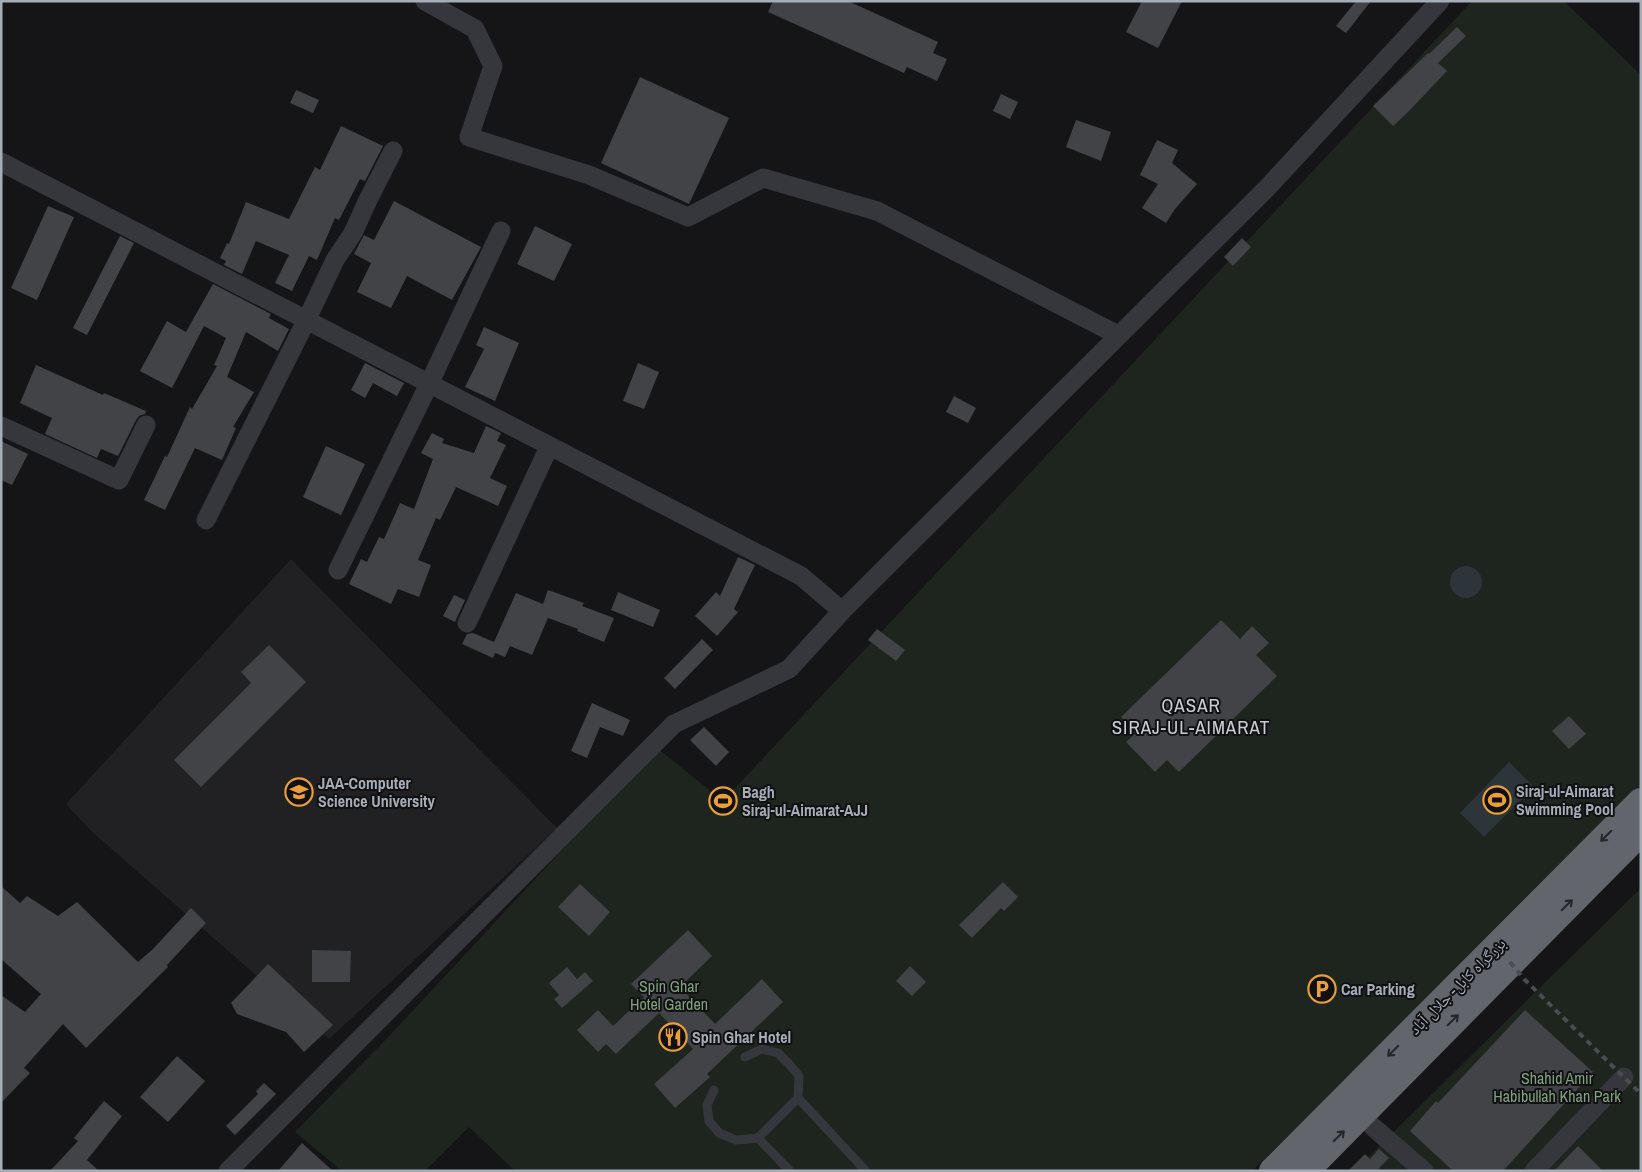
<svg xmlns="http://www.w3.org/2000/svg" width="1642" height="1172" font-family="'Archivo Narrow','Noto Naskh Arabic',sans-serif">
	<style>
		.built { fill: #212124 }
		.green { fill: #1d251e }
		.water { fill: #2b353a }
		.building { fill: #414347 }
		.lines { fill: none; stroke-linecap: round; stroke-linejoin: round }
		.lane { stroke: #36373c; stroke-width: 9 }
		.street { stroke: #36373c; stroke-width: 19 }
		.highway { stroke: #62666c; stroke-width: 28 }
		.rail { stroke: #494c51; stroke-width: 4; stroke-dasharray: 6 5; stroke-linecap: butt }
		.oneway { stroke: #242628 }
		.labels { text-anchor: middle; stroke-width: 4; stroke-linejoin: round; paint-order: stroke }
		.poi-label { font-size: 16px; font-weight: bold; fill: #a7adb7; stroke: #101012; text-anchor: start }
		.park-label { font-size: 16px; fill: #80a17f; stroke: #101012 }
		.street-label { font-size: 16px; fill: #a7adb7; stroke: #101012 }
		.quarter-label { font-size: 19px; letter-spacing: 1px; fill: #c8ccd3; stroke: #101012 }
	</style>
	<rect width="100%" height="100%" fill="#151517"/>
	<path class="built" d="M291,559L557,828L329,1039L91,831L66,804Z"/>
	<g class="green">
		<path d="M1472,1H1564L1641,75V791L1252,1171H515L469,1127L425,1171H342L295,1132L392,1033L657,748L723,801Z"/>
		<path d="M1641,888V1171H1354Z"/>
	</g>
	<g class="water">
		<circle cx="1466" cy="582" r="16"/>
		<path d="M1509,762L1534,787L1484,837L1460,813Z"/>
	</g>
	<g class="building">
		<path d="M773,1H848L938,42L933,53L947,59L937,81L907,67L904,73L768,12Z"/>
		<path d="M1142,1H1182L1158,48L1126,32Z"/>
		<path d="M1356,1H1371L1346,33L1336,26Z"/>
		<path d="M1457,27L1466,36L1438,63L1447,71L1409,111L1393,126L1373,106L1428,53L1429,54Z"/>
		<path d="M640,77L729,118L689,204L601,163Z"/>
		<path d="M296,90L319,100L313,113L290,103Z"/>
		<path d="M1001,94L1018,102L1010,119L993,111Z"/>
		<path d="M1076,120L1111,132L1101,161L1066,147Z"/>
		<path d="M341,126L383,146L365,181L360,179L339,220L335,218L317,260L309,256L292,291L275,283L289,255L256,241L242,274L224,265L226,261L220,258L227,243L229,244L246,202L289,219L315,167L320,170Z"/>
		<path d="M1157,140L1178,150L1172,163L1197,184L1175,209L1166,223L1142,208L1158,184L1140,175Z"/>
		<path d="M394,201L481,247L452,300L407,276L391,308L357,292L371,263L354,254L364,235L374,240Z"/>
		<path d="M48,206L74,217L37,300L11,288Z"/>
		<path d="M535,226L572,244L554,281L517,264Z"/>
		<path d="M120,236L134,243L87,335L73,328Z"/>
		<path d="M1242,238L1251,247L1233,266L1224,257Z"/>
		<path d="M213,284L271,314L269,318L289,329L278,351L246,332L227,377L254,392L233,427L236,428L222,460L195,448L165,510L144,500L165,456L167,457L190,407L192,409L217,366L214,365L226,338L204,326L172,388L140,371L167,321L186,332Z"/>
		<path d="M484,327L519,343L495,401L465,387L484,349L476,345Z"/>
		<path d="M365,363L404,383L397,396L373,383L365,398L351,390Z"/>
		<path d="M638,363L659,372L644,409L623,401Z"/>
		<path d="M36,365L103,395L104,393L146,411L145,414L139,416L136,420L118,456L101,449L97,458L45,434L52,418L20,403Z"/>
		<path d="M954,396L976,408L968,423L946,412Z"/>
		<path d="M486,426L501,433L497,441L506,445L490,478L507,486L498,506L456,487L440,520L436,518L418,560L431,565L419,597L398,589L391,604L349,584L361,559L367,562L379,537L384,539L400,503L414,509L433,459L421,453L432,433L444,439L442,443L474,453Z"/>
		<path d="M1,441L28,454L12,485L1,480Z"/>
		<path d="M326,446L365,464L341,515L303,497Z"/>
		<path d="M738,557L755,565L734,609L738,612L717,636L695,616L716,592L720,596Z"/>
		<path d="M548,590L584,603L582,606L614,618L604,642L577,631L578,629L548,618L532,655L510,646L505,657L495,653L493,658L462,644L467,634L473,633L494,642L516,593L543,604Z"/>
		<path d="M618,592L660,610L653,627L611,610Z"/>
		<path d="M454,595L465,600L455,622L443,616Z"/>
		<path d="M1221,620L1240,639L1252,626L1269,643L1256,655L1277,676L1179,772L1167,760L1155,772L1126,742L1136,733L1121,717Z"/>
		<path d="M877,629L905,650L896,661L868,640Z"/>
		<path d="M702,639L713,650L675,689L664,678Z"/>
		<path d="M269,645L306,682L201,787L174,760L251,683L241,672Z"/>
		<path d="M592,703L630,720L623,736L600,727L587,758L571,751Z"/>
		<path d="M1569,716L1586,734L1569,749L1552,731Z"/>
		<path d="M704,727L729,752L716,766L690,740Z"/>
		<path d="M1003,882L1018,897L1004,911L1001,908L972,938L959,925Z"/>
		<path d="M580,884L610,912L589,936L558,907Z"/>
		<path d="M1,886L20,903L27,896L58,916L77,902L138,962L152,950L191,908L206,923L167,965L168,967L86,1048L63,1024L24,1068L30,1073L1,1103V995L25,1012L41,994L1,959Z"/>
		<path d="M688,930L712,956L680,987L715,1024L762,979L783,1002L707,1074L710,1077L675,1108L654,1084L693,1049L659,1013L616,1054L606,1044L598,1052L577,1030L598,1010L613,1026L644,997L631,984Z"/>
		<path d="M312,950L351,951L350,982H312Z"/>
		<path d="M268,964L333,1025L304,1052L286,1032L237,1014L231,1003Z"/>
		<path d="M910,966L926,982L912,996L896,981Z"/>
		<path d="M567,967L577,979L585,972L593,981L562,1008L554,999L559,995L549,983Z"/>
		<path d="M1525,1010L1593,1072L1503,1171H1453L1410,1131L1436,1101L1438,1103Z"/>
		<path d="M177,1056L205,1081L168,1122L140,1097Z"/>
		<path d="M264,1083L276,1094L235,1135L226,1126L258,1094L256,1091Z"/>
		<path d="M104,1101L122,1116L87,1160L99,1171H50L78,1141L74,1138Z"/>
		<path d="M302,1143L333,1171H278Z"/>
		<path d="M1578,1146L1603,1171H1554Z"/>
		<path d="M1379,1149L1389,1158L1379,1168L1381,1171H1348L1365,1154L1370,1159Z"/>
	</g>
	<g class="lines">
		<g class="lane">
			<path d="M714,1090L707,1105L709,1121L719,1133L736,1140L758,1138L798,1098L799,1076L790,1065L778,1053L762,1049L745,1057"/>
			<path d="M798,1098L866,1171"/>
			<path d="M758,1138L790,1171"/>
		</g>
		<g class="street">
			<path d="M425,1L475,29L493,66L469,137L589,175L688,217L763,178L877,211L1118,335"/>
			<path d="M1,162L801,576L842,611"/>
			<path d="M1,426L119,480L146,425"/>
			<path d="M206,520L306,321L335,260L353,233L368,200L393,151"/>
			<path d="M338,570L429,384L501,231"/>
			<path d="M467,623L549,447"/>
			<path d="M1373,1127L1424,1171"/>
			<path d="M228,1171L674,724L789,669L842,611L1267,188L1440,1"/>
			<path d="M1534,1171L1624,1077"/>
		</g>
		<g class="highway">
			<path d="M1273,1171L1641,802"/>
			<path d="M1305,1171L1641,831"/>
		</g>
		<path class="rail" d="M1510,962L1524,979L1641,1094"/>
	</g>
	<defs><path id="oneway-shaft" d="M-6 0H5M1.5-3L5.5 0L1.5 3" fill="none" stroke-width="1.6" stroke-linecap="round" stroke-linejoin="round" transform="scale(1.25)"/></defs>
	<g class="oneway">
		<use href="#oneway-shaft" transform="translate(1606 836) rotate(135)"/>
		<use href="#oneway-shaft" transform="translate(1567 905) rotate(-45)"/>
		<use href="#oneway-shaft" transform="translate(1453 1020) rotate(-45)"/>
		<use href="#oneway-shaft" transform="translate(1393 1051) rotate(135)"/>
		<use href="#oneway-shaft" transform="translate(1339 1136) rotate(-45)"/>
	</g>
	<defs>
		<g id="university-ring" transform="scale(1.4375)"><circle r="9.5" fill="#101012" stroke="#ec9f37" stroke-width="1.5"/><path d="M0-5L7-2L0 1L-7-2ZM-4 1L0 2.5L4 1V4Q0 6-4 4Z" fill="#ec9f37"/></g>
		<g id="stadium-ring" transform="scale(1.4375)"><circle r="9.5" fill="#101012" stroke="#ec9f37" stroke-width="1.5"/><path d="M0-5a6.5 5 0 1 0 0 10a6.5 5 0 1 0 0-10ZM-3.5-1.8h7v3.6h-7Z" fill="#ec9f37"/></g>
		<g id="parking-ring" transform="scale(1.4375)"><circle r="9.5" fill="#101012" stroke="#ec9f37" stroke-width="1.5"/><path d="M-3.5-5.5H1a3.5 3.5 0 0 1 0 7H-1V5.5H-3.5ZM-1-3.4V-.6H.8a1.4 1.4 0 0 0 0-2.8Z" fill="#ec9f37"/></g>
		<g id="restaurant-ring" transform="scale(1.4375)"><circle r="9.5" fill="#101012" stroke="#ec9f37" stroke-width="1.5"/><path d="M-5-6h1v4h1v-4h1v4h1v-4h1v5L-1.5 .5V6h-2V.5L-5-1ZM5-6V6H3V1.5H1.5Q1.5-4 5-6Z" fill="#ec9f37"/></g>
	</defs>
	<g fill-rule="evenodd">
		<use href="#university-ring" x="299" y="792"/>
		<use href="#stadium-ring" x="1497" y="800"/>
		<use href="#stadium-ring" x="723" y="801"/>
		<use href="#parking-ring" x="1322" y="989"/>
		<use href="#restaurant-ring" x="673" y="1037"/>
	</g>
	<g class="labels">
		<g class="poi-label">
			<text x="318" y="789">JAA-Computer<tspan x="318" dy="18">Science University</tspan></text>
			<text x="1516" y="797">Siraj-ul-Aimarat<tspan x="1516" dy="18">Swimming Pool</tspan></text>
			<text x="742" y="798">Bagh<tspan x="742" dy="18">Siraj-ul-Aimarat-AJJ</tspan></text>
			<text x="1341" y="995">Car Parking</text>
			<text x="692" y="1043">Spin Ghar Hotel</text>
		</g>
		<g class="park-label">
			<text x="669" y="992">Spin Ghar<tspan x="669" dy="18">Hotel Garden</tspan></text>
			<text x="1557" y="1084">Shahid Amir<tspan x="1557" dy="18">Habibullah Khan Park</tspan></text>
		</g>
		<g class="street-label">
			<text transform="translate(1457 986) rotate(-45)" y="6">بزرگراه کابل- جلال آباد</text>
		</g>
		<g class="quarter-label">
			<text x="1191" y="712">QASAR<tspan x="1191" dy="22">SIRAJ-UL-AIMARAT</tspan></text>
		</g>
	</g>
	<rect width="1642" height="1172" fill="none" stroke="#a7adb7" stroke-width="5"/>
</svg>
